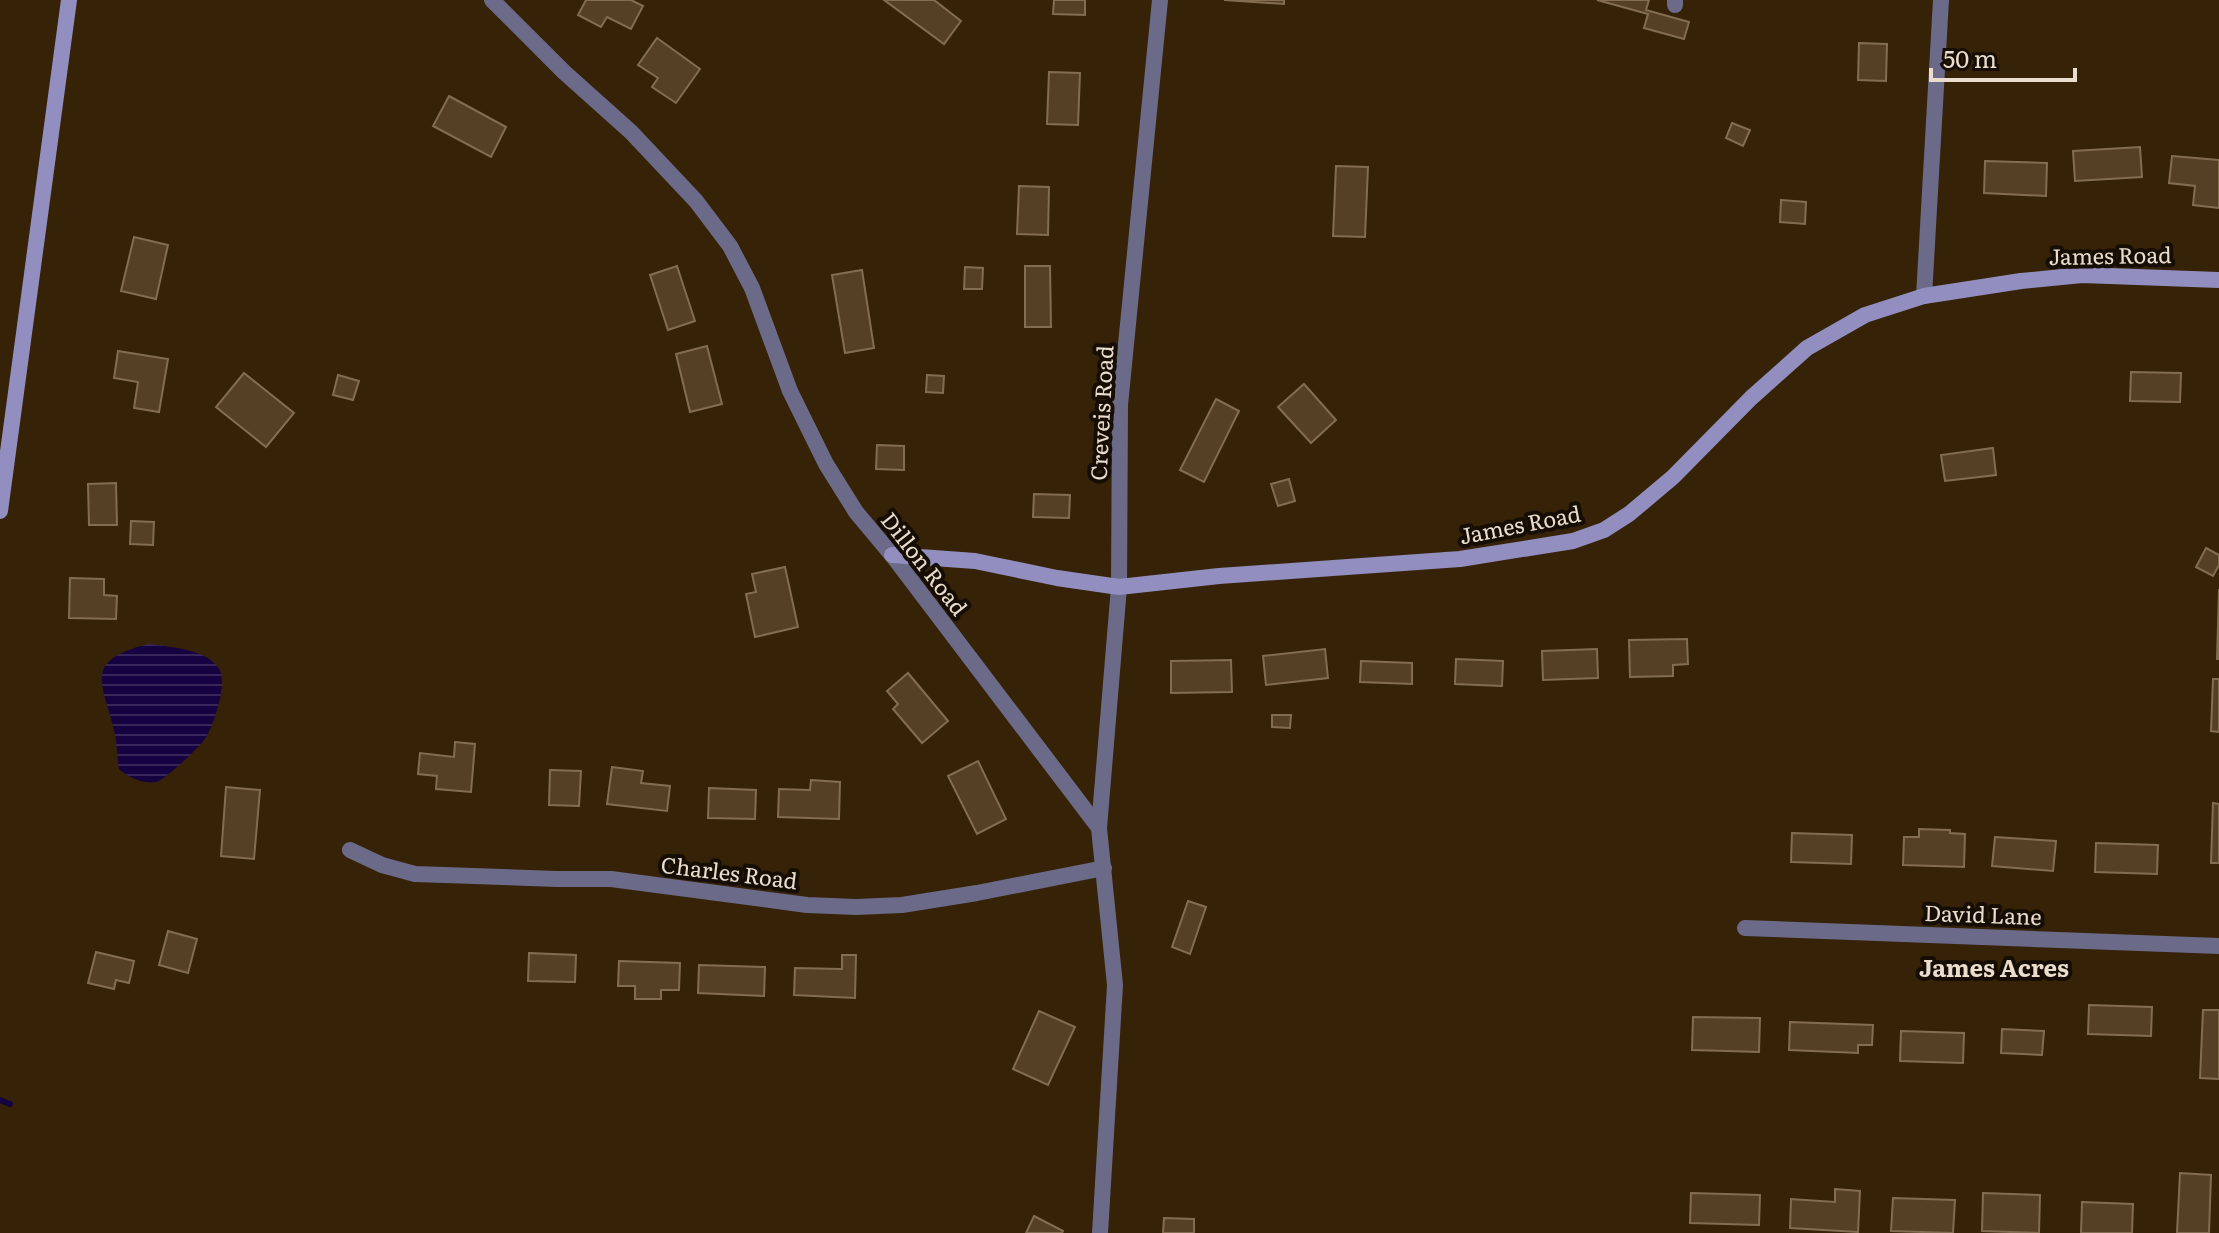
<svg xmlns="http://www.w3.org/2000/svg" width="2219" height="1233" font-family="Literata,serif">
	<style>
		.water { fill: url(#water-rules) }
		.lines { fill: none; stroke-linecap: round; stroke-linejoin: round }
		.stream { stroke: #160240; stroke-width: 6 }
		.building { fill: #554025; stroke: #836d51; stroke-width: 2 }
		.street { stroke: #6b6a88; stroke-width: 16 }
		.secondary { stroke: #928fc0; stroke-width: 16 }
		.labels { text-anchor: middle; stroke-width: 8; stroke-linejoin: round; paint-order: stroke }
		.street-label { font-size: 22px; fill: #eaddce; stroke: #160e04 }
		.neighbourhood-label { font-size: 24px; font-weight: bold; fill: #eaddce; stroke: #160e04 }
	</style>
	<defs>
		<pattern id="water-rules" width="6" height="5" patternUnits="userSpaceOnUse" patternTransform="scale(2)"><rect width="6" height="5" fill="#160240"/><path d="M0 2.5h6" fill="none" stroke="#38265a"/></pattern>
	</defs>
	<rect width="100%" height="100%" fill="#352207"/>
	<path class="water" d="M148,644C169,647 203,648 218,667C229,681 214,725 205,739C199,748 168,776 159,781C145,786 128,777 119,769C117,756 117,742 114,730C102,681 83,661 148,644Z"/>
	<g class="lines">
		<path class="stream" d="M0,1100L10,1104"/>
	</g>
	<g class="building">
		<path d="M586,0H631L643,6L631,29L607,17L601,27L578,15Z"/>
		<path d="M884,0H934L961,21L944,44Z"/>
		<path d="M1054,0H1085V15L1053,14Z"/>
		<path d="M1224,0H1284V4Z"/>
		<path d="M1597,0H1649L1646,10L1689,22L1684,39L1644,28L1648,14Z"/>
		<path d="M657,38L700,69L676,103L652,87L658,78L638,65Z"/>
		<path d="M1859,43L1887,44L1886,81L1858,80Z"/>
		<path d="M1049,72L1080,73L1078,125L1047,124Z"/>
		<path d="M449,96L506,127L491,157L433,126Z"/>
		<path d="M1732,123L1750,130L1743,146L1726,138Z"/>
		<path d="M2140,147L2142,177L2075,181L2073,151Z"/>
		<path d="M2172,156L2219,160V208L2193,205L2195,186L2169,183Z"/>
		<path d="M1985,161L2047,163L2046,196L1984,193Z"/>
		<path d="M1336,166L1368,167L1365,237L1333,236Z"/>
		<path d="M1019,186L1049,187L1048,235L1017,234Z"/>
		<path d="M1781,200L1806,202L1805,224L1780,222Z"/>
		<path d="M134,237L168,245L156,299L121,291Z"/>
		<path d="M677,266L695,321L668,330L650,275Z"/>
		<path d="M1025,266H1050L1051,327H1025Z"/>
		<path d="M965,267L983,268L982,289H964Z"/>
		<path d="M862,270L874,348L845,353L832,275Z"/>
		<path d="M707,346L722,404L690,412L676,354Z"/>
		<path d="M118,351L168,359L159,412L134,408L138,382L114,378Z"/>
		<path d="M2131,372L2181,373L2180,402L2130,401Z"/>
		<path d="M244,373L294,413L266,447L216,407Z"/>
		<path d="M338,375L359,381L353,400L333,395Z"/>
		<path d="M927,375L944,376L943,393L926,392Z"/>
		<path d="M1304,384L1336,420L1311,443L1278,407Z"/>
		<path d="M1216,399L1239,411L1204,482L1180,470Z"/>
		<path d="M877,445L904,446V470L876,469Z"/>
		<path d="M1993,448L1996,475L1945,481L1941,455Z"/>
		<path d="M1289,479L1295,501L1278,506L1271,484Z"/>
		<path d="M116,483L117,525H89L88,484Z"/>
		<path d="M1034,494L1070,495L1069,518L1033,517Z"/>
		<path d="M131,521L154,522L153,545L130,544Z"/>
		<path d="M2206,548L2219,555V565L2213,576L2196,567Z"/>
		<path d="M785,567L798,627L755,637L746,594L756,592L752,574Z"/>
		<path d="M70,578L104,579V595L117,596L116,619L69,618Z"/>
		<path d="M2219,589V659H2217Z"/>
		<path d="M1687,639L1688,664L1673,665V676L1630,677L1629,640Z"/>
		<path d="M1325,649L1328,678L1266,685L1263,656Z"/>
		<path d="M1597,649L1598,678L1543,680L1542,651Z"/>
		<path d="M1456,659L1503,661L1502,686L1455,684Z"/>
		<path d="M1231,660L1232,692L1171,693V661Z"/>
		<path d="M1361,661L1412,663V684L1360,682Z"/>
		<path d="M908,673L948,721L922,743L893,709L898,704L887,691Z"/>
		<path d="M2213,679H2219V732L2211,731Z"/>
		<path d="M1272,715H1291L1290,728L1272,727Z"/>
		<path d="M455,742L475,744L471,792L436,789L437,776L418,774L420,753L454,757Z"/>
		<path d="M978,761L1006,819L977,834L948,776Z"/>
		<path d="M612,767L643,771L641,783L670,786L667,811L607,804Z"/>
		<path d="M550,770L581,771L579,806L549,805Z"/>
		<path d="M811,780L840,782L839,819L778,817L779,789L810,790Z"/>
		<path d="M226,787L260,790L254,859L221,856Z"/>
		<path d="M709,788L756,790L755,819L708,818Z"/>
		<path d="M2213,803L2219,804V863H2211Z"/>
		<path d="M1919,829L1950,830V833L1965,834L1964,867L1903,865L1904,837H1919Z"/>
		<path d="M1792,833L1852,835L1851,864L1791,862Z"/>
		<path d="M1995,837L2056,841L2053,871L1992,866Z"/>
		<path d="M2096,843L2158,845L2157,874L2095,872Z"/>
		<path d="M1188,901L1206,907L1190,954L1172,947Z"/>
		<path d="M168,931L197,939L188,973L159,965Z"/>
		<path d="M96,952L134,961L129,983L116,980L114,989L88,983Z"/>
		<path d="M529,953L576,955L575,982L528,981Z"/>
		<path d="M842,955H856L855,998L794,995L795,968L842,969Z"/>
		<path d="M619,961L680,963L679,990H661V999H635V986H618Z"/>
		<path d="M699,965L765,967L764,996L698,993Z"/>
		<path d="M2089,1005L2152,1007L2151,1036L2088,1034Z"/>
		<path d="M2203,1010H2219V1079L2200,1078Z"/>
		<path d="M1039,1011L1075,1027L1048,1085L1013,1069Z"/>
		<path d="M1693,1017L1760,1018L1759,1052L1692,1050Z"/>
		<path d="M1790,1022L1873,1025L1872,1045H1858V1053L1789,1050Z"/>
		<path d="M2002,1029L2044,1031L2042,1055L2001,1053Z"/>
		<path d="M1901,1031L1964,1033L1963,1063L1900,1061Z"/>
		<path d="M2180,1173L2211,1175L2209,1233H2177Z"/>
		<path d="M1835,1189L1860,1191L1858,1232L1790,1228L1791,1199L1835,1202Z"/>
		<path d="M1691,1193L1760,1195L1759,1225L1690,1223Z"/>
		<path d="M1983,1193L2040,1195L2039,1233L1982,1231Z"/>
		<path d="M1893,1198L1955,1200L1953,1233L1891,1231Z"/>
		<path d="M2082,1202L2133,1204L2132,1233H2081Z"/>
		<path d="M1034,1216L1063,1231L1062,1233H1026Z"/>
		<path d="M1164,1218L1194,1219V1233H1163Z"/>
	</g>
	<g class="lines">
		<g class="street">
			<path d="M492,0L564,72L631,132L696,201L730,246L752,288L790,391L826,464L856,512L892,555L1099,828L1115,985L1100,1233"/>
			<path d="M1675,0V5"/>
			<path d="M1924,296L1941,0"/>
			<path d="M1099,828L1119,587L1120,405L1160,0"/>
			<path d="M350,850L382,865L415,874L557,879H611L807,905L856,907L902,905L977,893L1104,868"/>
			<path d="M1745,928L2219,946"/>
		</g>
		<g class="secondary">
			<path d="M0,511L69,0"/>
			<path d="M892,555L975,561L1057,578L1119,587L1219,576L1460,559L1573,541L1604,530L1629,514L1673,477L1751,398L1807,348L1865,315L1924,296L2021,281L2082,275L2219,280"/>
		</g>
	</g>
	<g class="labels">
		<g class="street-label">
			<text transform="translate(2110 256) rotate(-1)" y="8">James Road</text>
			<text transform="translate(1102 413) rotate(-87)" y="8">Creveis Road</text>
			<text transform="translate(1520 525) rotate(-11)" y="8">James Road</text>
			<text transform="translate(924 564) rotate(52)" y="8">Dillon Road</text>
			<text transform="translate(729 873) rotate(7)" y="8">Charles Road</text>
			<text transform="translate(1983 915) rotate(2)" y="8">David Lane</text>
		</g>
		<g class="neighbourhood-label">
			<text x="1994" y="977">James Acres</text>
		</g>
	</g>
	<path d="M1931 68v12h144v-12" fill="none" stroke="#eaddce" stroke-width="4"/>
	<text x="1943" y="68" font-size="24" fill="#eaddce" stroke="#160e04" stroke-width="6" paint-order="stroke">50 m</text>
</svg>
